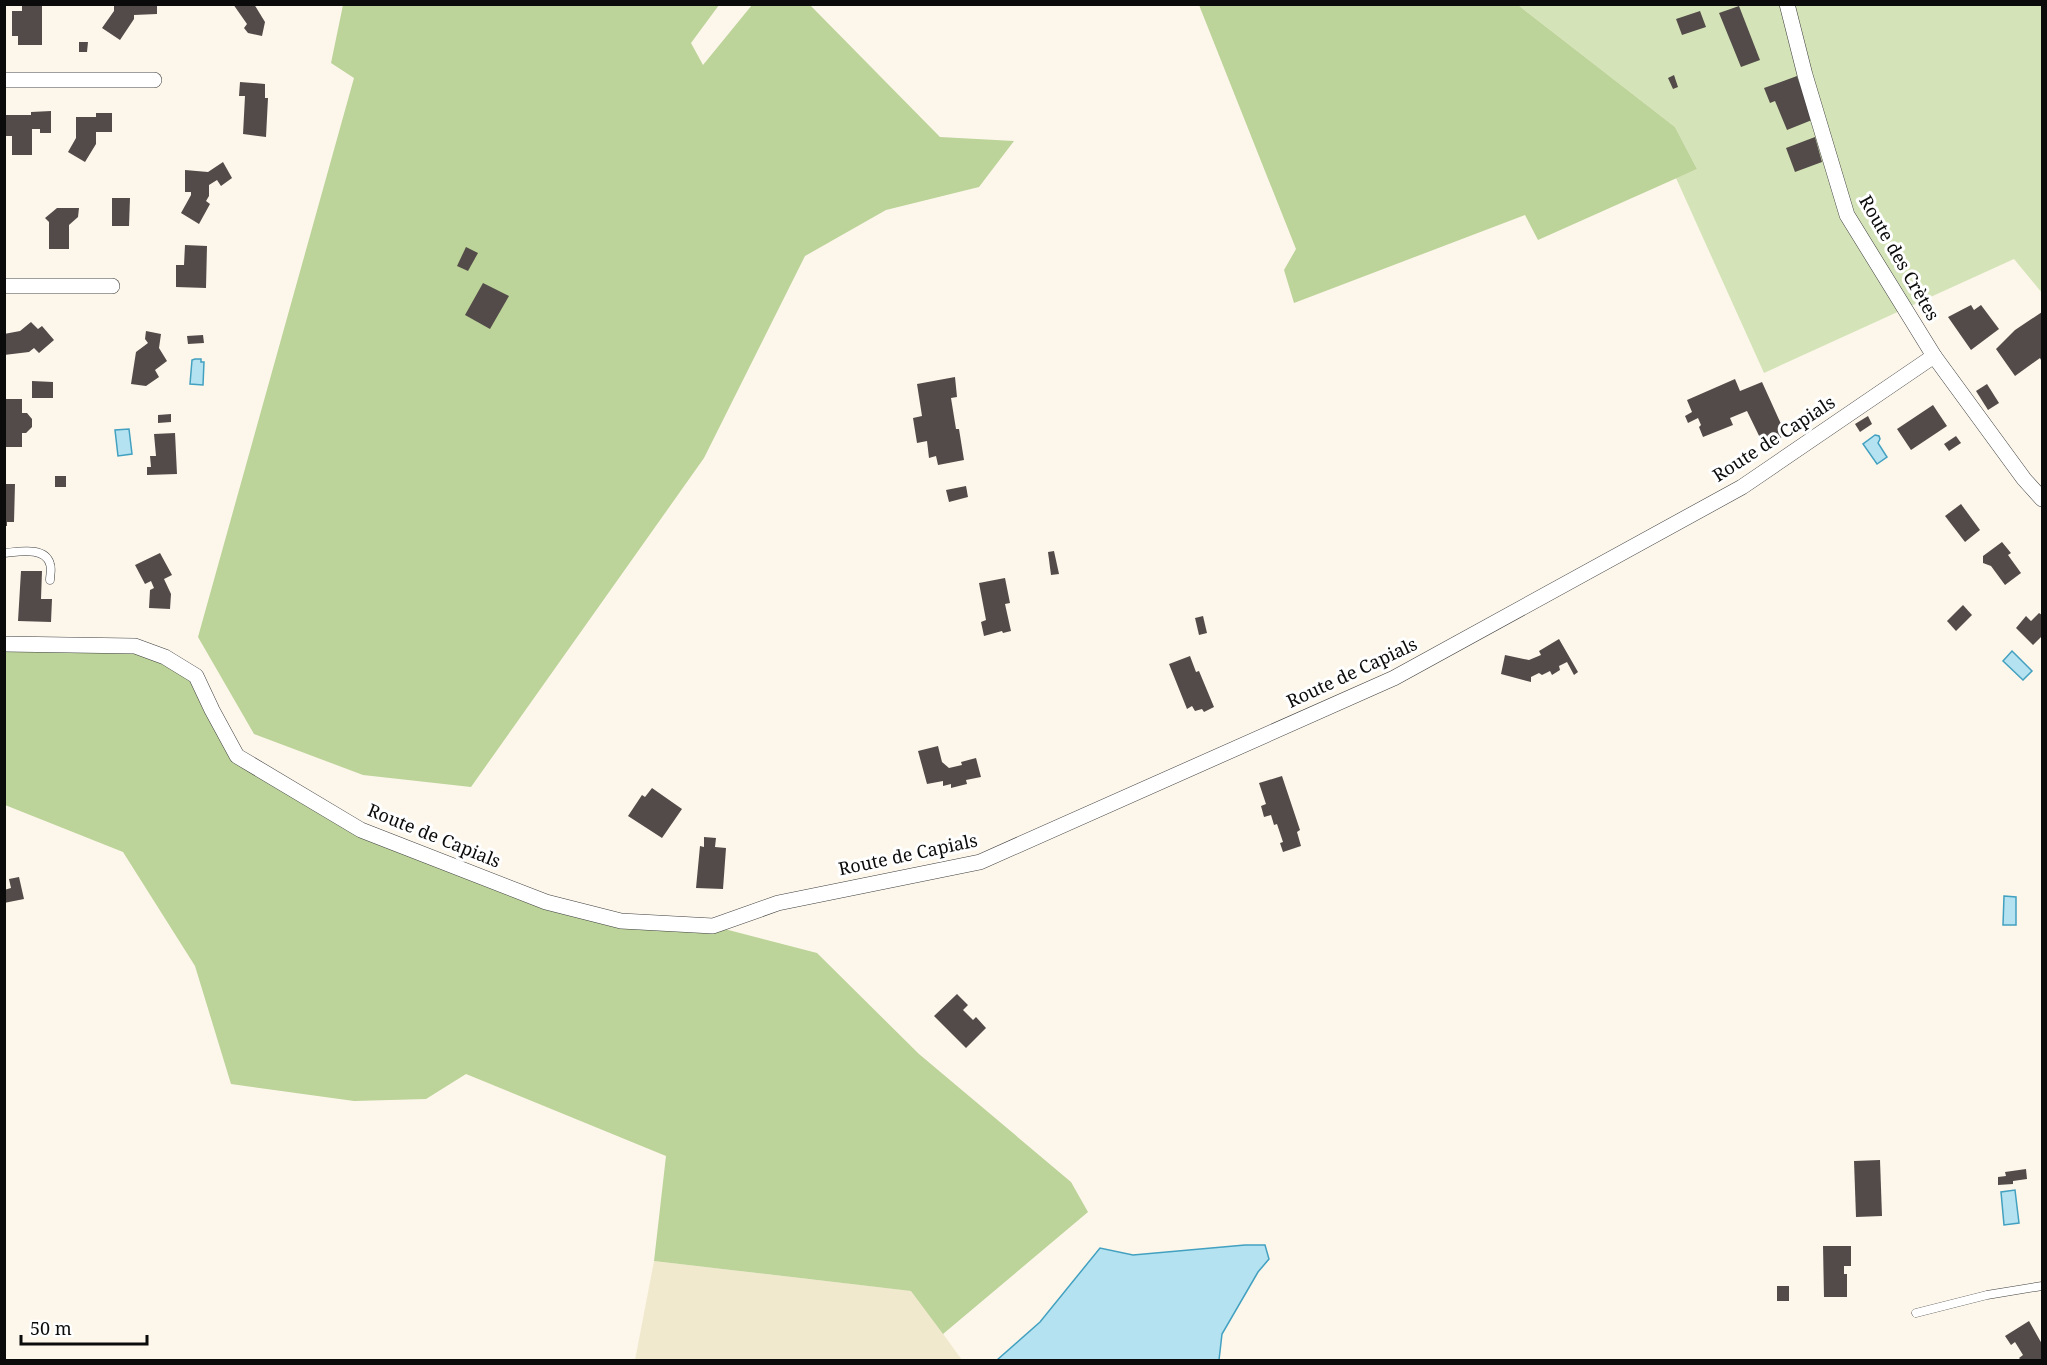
<svg xmlns="http://www.w3.org/2000/svg" width="2047" height="1365" font-family="'Noto Serif',serif">
	<style>
		.farmland { fill: #f1e9ce }
		.green { fill: #d5e4b8 }
		.forest { fill: #bcd399 }
		.water { fill: #b4e2f0; stroke: #42a0c0; stroke-width: 1.5 }
		.building { fill: #534b49 }
		.lines { fill: none; stroke-linecap: round; stroke-linejoin: round }
		.service-casing { stroke: #3e3e3e; stroke-width: 9 }
		.minor-casing { stroke: #3e3e3e; stroke-width: 16 }
		.service { stroke: #fff; stroke-width: 8 }
		.minor { stroke: #fff; stroke-width: 15 }
		.labels { text-anchor: middle; stroke-width: 6; stroke-linejoin: round; paint-order: stroke }
		.street-label { font-size: 18px; fill: #0b0b0b; stroke: #fff }
	</style>
	<rect width="100%" height="100%" fill="#fdf7eb"/>
	<path class="farmland" d="M654,1261L912,1291L962,1360H635Z"/>
	<path class="green" d="M1518,5H2042V293L2014,259L1764,373L1676,178L1697,169L1675,127Z"/>
	<g class="forest">
		<path d="M343,5H719L691,43L703,65L752,5H810L940,137L1014,141L979,187L886,210L805,256L704,458L471,787L363,775L254,734L198,637L354,78L331,63Z"/>
		<path d="M1199,5H1518L1675,127L1697,169L1538,240L1525,215L1294,303L1284,270L1296,249Z"/>
		<path d="M4,644L135,646L196,676L237,756L361,830L621,921L713,926L817,953L919,1054L1071,1182L1088,1212L943,1334L911,1291L654,1261L666,1156L466,1074L426,1099L354,1101L231,1084L195,966L123,852L5,805Z"/>
	</g>
	<g class="water">
		<path d="M195,359H201V362H204L203,385L190,384L192,360Z"/>
		<path d="M129,429L132,454L118,456L115,430Z"/>
		<path d="M1875,435L1879,436L1880,439L1878,443L1887,457L1877,464L1863,444Z"/>
		<path d="M2012,651L2032,671L2023,680L2003,661Z"/>
		<path d="M2004,896L2016,897V925H2003Z"/>
		<path d="M2015,1190L2019,1223L2004,1225L2001,1192Z"/>
		<path d="M1245,1245H1265L1269,1259L1258,1272L1222,1334L1219,1360H997L1040,1322L1100,1248L1133,1255Z"/>
	</g>
	<g class="building">
		<path d="M22,4H42V45H18V36H12V11H22Z"/>
		<path d="M114,4H157V14L134,15V19L120,40L102,28L114,11Z"/>
		<path d="M233,4H254L265,22L262,36L248,33L244,28L247,24Z"/>
		<path d="M1739,6L1760,60L1741,67L1719,13Z"/>
		<path d="M1700,11L1706,27L1682,35L1676,19Z"/>
		<path d="M79,42H88L87,52H79Z"/>
		<path d="M1674,75L1678,87L1673,89L1668,78Z"/>
		<path d="M1797,76L1812,120L1787,130L1775,101L1770,103L1764,88Z"/>
		<path d="M240,82L265,84V98H268L266,137L243,134L245,96H239Z"/>
		<path d="M51,111V133H40V129H32V155H12V136H6V115H31V112Z"/>
		<path d="M96,113H112V132H96V144L85,162L68,152L76,138V117H96Z"/>
		<path d="M1815,137L1822,162L1795,172L1786,148Z"/>
		<path d="M223,162L232,178L221,186L217,180L209,185V196L206,201L210,204L199,224L181,213L191,195V192H185V170L208,172Z"/>
		<path d="M112,198H130L129,226H112Z"/>
		<path d="M57,208H79L78,217L69,225V249H49V222L45,218Z"/>
		<path d="M185,245L207,246L206,288L176,287V265H184Z"/>
		<path d="M466,247L478,253L468,271L457,266Z"/>
		<path d="M483,283L509,296L490,329L465,315Z"/>
		<path d="M1971,305L1974,310L1981,305L1999,329L1971,350L1948,317Z"/>
		<path d="M2042,312V362L2040,358L2015,376L1996,349L2015,330Z"/>
		<path d="M31,322L38,329L42,326L54,340L39,353L34,348L29,352L4,355V334L20,331Z"/>
		<path d="M146,331L161,334L159,348L167,361L155,370L159,377L146,386L131,384L136,352L148,343L145,339Z"/>
		<path d="M203,335L204,343L188,344L187,336Z"/>
		<path d="M955,377L957,397L951,398L956,429H959L964,460L938,465L936,456L929,458L927,441L917,443L913,418L922,416L917,384Z"/>
		<path d="M1735,379L1740,391L1762,382L1786,435L1764,446L1747,411L1730,418L1733,425L1703,437L1699,427L1701,425L1698,418L1688,423L1685,416L1692,412L1687,400Z"/>
		<path d="M32,381L53,382V398H32Z"/>
		<path d="M1987,384L1999,403L1988,410L1976,391Z"/>
		<path d="M4,399H22V413H27L32,419V427L26,433H22V447H4Z"/>
		<path d="M1933,405L1947,426L1911,450L1897,429Z"/>
		<path d="M171,414V422L158,423V415Z"/>
		<path d="M1868,416L1872,424L1860,432L1855,424Z"/>
		<path d="M175,433L177,474L147,475V467H151L150,456H156L154,434Z"/>
		<path d="M1956,436L1961,443L1949,451L1944,444Z"/>
		<rect x="55" y="476" width="11" height="11"/>
		<path d="M4,484H15L14,522H7V526H4Z"/>
		<path d="M966,486L968,497L949,502L946,490Z"/>
		<path d="M1961,504L1980,530L1965,542L1945,516Z"/>
		<path d="M2002,542L2011,553L2008,555L2021,573L2005,585L1991,566L1983,563V556Z"/>
		<path d="M1054,551L1059,574L1051,575L1048,552Z"/>
		<path d="M160,553L172,575L164,579L171,594L170,609L149,608L150,590L154,588L151,581L145,584L135,565Z"/>
		<path d="M21,571H42L41,599H52L51,622L18,621Z"/>
		<path d="M1005,578L1010,603L1005,604L1011,631L1003,633L1002,631L984,636L981,622L986,620L979,583Z"/>
		<path d="M1963,605L1972,615L1956,631L1947,621Z"/>
		<path d="M2039,613L2042,615V636L2033,645L2016,628L2026,616L2031,621Z"/>
		<path d="M1203,616L1207,633L1199,635L1195,618Z"/>
		<path d="M1559,639L1578,672L1574,675L1567,662L1559,666L1560,670L1552,675L1550,671L1542,675L1539,673L1531,677V682L1501,674L1505,655L1529,660L1541,655L1539,651Z"/>
		<path d="M1190,656L1196,672L1199,671L1214,707L1204,712L1202,709L1195,711L1192,706L1187,709L1169,664Z"/>
		<path d="M938,746L942,762L949,768L962,765L961,762L976,758L981,777L966,780L967,784L951,788V784L943,786V781L927,784L918,751Z"/>
		<path d="M1282,776L1300,830L1297,832L1301,846L1283,852L1280,843L1283,842L1277,824L1274,825L1271,815L1264,817L1261,806L1266,804L1259,783Z"/>
		<path d="M652,788L682,809L662,838L628,816L642,795L645,797Z"/>
		<path d="M704,837L716,838L715,847L726,848L723,889L696,888L700,846L704,847Z"/>
		<path d="M19,877L24,899L4,903V890L11,888L9,879Z"/>
		<path d="M957,994L968,1005L963,1010L973,1020L976,1017L986,1028L966,1048L934,1016Z"/>
		<path d="M1880,1160L1882,1216L1856,1217L1854,1161Z"/>
		<path d="M2026,1169L2027,1179L2013,1181V1184L1998,1185V1177L2006,1176L2005,1172Z"/>
		<path d="M1823,1246H1851V1266H1844V1274H1847V1297H1824Z"/>
		<rect x="1777" y="1286" width="12" height="15"/>
		<path d="M2029,1321L2042,1344V1360H2021L2019,1358L2023,1355L2015,1342L2011,1345L2005,1336Z"/>
	</g>
	<g class="lines">
		<g class="service-casing">
			<g id="service">
				<path d="M4,553C18,552 45,546 50,564C52,569 50,575 50,580"/>
				<path d="M1916,1313L1987,1295L2042,1286"/>
			</g>
		</g>
		<g class="minor-casing">
			<g id="minor">
				<path d="M1787,4L1805,75L1847,215L1934,356L2024,479L2042,499"/>
				<path d="M4,80H154"/>
				<path d="M4,286H112"/>
				<path d="M4,644L135,646L165,657L196,676L212,710L237,756L361,830L546,902L621,921L713,926L778,903L980,862L1394,678L1742,487L1934,356"/>
			</g>
		</g>
		<use href="#service" class="service"/>
		<use href="#minor" class="minor"/>
	</g>
	<g class="labels">
		<g class="street-label">
			<text transform="translate(1899 258) rotate(60)" y="6">Route des Crètes</text>
			<text transform="translate(1774 439) rotate(-33)" y="6">Route de Capials</text>
			<text transform="translate(1352 673) rotate(-25)" y="6">Route de Capials</text>
			<text transform="translate(434 836) rotate(22)" y="6">Route de Capials</text>
			<text transform="translate(908 855) rotate(-12)" y="6">Route de Capials</text>
		</g>
	</g>
	<rect width="2047" height="1365" fill="none" stroke="#0b0b0b" stroke-width="12"/>
	<path d="M21 1335v9h126v-9" fill="none" stroke="#0b0b0b" stroke-width="3"/>
	<text x="30" y="1335" font-size="18" fill="#0b0b0b" stroke="#ffffff" stroke-width="4.5" paint-order="stroke">50 m</text>
</svg>
